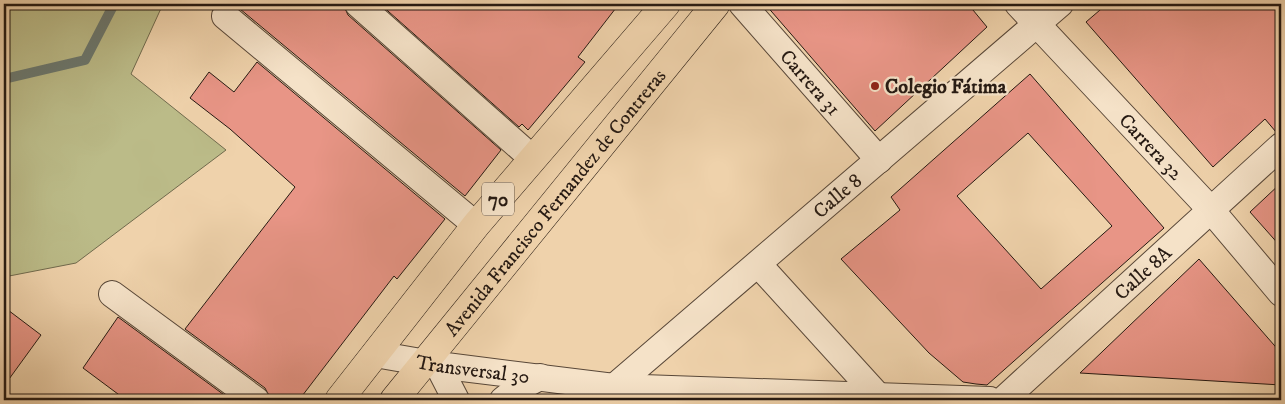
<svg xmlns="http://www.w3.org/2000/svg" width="1285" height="404" font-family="'IM FELL DW Pica',serif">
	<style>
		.green { fill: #bb8; stroke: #706a4d }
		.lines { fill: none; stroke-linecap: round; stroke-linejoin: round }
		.stream { stroke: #6b786f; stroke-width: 10 }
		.building { fill: #e89586; stroke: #251912; fill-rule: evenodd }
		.street-casing { stroke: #584738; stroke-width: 28 }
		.primary-casing { stroke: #251912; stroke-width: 29 }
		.street { stroke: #f5e2c8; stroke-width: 26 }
		.primary { stroke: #efd2ab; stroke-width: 28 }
		.poi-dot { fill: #8f2418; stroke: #f5e2c8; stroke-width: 2 }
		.labels { text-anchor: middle; stroke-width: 4.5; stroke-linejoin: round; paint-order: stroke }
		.shield { fill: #f5e2c8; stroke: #635549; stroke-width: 1 }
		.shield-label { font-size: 19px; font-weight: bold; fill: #251912 }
		.street-label { font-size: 20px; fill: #251912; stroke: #f5e2c8 }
		.poi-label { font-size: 20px; font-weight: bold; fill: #251912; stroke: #f5e2c8; text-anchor: start }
	</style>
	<rect width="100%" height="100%" fill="#efd2ab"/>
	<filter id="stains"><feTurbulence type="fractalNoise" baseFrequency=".004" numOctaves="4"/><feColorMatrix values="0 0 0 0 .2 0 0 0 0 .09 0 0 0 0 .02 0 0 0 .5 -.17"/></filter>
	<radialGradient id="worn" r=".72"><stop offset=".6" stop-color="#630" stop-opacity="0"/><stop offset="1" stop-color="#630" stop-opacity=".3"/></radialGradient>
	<path class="green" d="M4,4H163L131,74L226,150L76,263L4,277Z"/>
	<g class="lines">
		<path class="stream" d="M4,79L85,60L114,4"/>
	</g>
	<g class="building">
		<path d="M234,4H343L348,15L501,150L465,196Z"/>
		<path d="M380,4H619L578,57L585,62L528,130L522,124L519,127Z"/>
		<path d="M765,4H968L987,27L875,131Z"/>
		<path d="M1107,4H1281V131L1276,132L1265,119L1213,167L1086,22Z"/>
		<path d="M257,62L445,219L397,279L394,276L299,400H271L265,388L185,329L295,187L230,129L190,98L209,72L234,92Z"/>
		<path d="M1030,74L1164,228L987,385L976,384L963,382L929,353L841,259L900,210L891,197ZM1028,133L1112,226L1041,289L957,196Z"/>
		<path d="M1281,183V247L1250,212Z"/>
		<path d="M1199,259L1281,353V385L1080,373Z"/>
		<path d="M4,307L41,335L4,386Z"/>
		<path d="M118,317L231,400H126L83,368Z"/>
	</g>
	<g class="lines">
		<g class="street-casing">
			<g id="street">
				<path d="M358,4L532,158"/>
				<path id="s1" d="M742,4L879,160"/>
				<path id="s2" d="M1018,4L1211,210L1281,293"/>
				<path d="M225,16L476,225"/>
				<path d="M758,264L878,396"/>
				<path d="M112,294L256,400"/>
				<path id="s3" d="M375,354L438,365L614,387L990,400"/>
				<path d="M438,365L456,400"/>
				<path id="s4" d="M614,387L1060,4"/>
				<path d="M503,400L517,389L540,377"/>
				<path id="s5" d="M1003,400L1281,146"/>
			</g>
		</g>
		<g class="primary-casing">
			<g id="primary">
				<path d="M339,400L476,225L666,4"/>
				<path id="s6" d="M394,400L716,4"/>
			</g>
		</g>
		<use href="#street" class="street"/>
		<use href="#primary" class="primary"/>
	</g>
	<circle class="poi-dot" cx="875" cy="86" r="5"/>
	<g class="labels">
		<rect class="shield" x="482" y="182.5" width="32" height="33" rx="4"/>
		<g class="shield-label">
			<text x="498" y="206">70</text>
		</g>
		<g class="street-label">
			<text dy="7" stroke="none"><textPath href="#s1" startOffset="104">Carrera 31</textPath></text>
			<text dy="7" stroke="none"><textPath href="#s2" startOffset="195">Carrera 32</textPath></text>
			<text dy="7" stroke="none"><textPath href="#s4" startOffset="294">Calle 8</textPath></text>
			<text dy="7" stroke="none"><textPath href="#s6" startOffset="255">Avenida Francisco Fernandez de Contreras</textPath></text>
			<text dy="7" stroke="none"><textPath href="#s5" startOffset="189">Calle 8A</textPath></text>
			<text dy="7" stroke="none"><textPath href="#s3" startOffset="99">Transversal 30</textPath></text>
		</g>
		<g class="poi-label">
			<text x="885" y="93">Colegio Fátima</text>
		</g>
	</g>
	<rect width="1285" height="404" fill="none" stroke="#efd2ab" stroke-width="20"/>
	<rect x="5" y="5" width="1275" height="394" fill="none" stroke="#251912" stroke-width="2.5"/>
	<rect x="10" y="10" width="1265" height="384" fill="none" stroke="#251912"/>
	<rect width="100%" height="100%" filter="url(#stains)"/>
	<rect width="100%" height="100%" fill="url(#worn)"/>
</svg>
